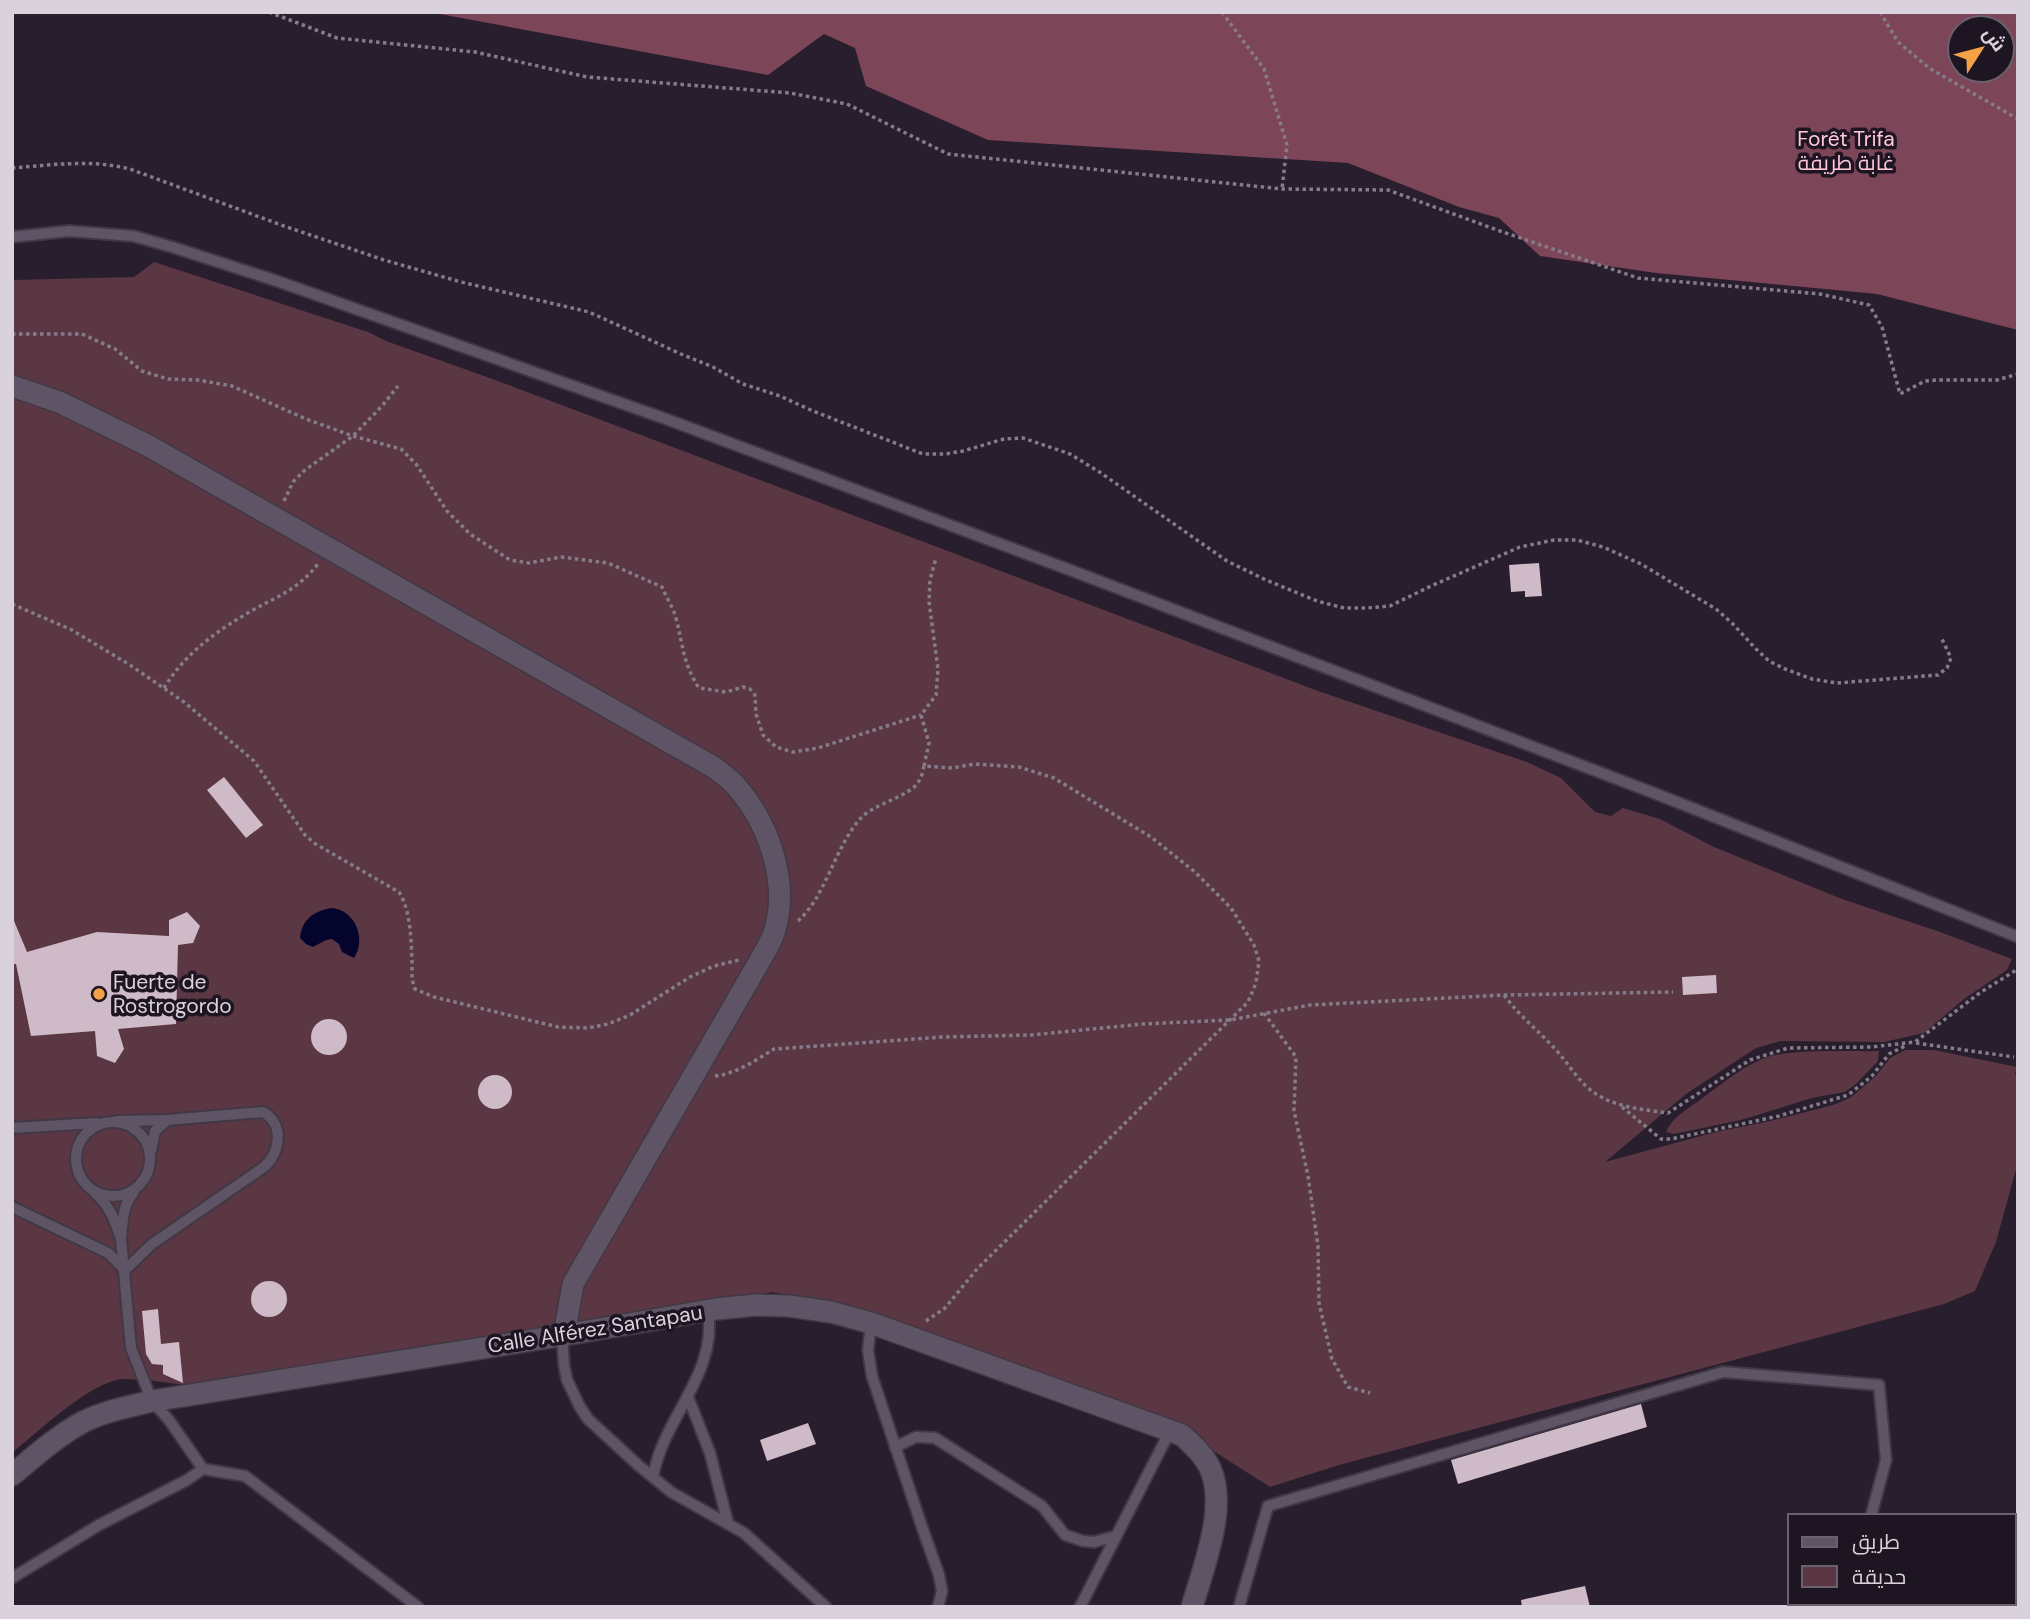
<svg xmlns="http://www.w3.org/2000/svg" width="2030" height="1619" font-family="'DM Sans',Cairo,sans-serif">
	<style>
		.green { fill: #5a3743 }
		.forest { fill: #7d4558; fill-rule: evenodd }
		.water { fill: #04042d }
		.building { fill: #cfbac8 }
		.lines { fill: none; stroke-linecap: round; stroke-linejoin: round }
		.lane-casing { stroke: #413845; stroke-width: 14 }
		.street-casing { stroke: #413845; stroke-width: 24 }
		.secondary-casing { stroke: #413845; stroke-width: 24 }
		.path { stroke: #857c89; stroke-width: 3.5; stroke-dasharray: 3.5 3.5; stroke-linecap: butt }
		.lane { stroke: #5f5465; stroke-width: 10 }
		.street { stroke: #5f5465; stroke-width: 21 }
		.secondary { stroke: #5f5465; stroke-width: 21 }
		.poi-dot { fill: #f5a246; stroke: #1e1523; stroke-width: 2.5 }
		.labels { text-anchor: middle; stroke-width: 7; stroke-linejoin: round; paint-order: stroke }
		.park-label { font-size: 21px; fill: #ffc7d7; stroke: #1e1523 }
		.poi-label { font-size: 21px; fill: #d9d2dc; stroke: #1e1523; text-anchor: start }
		.street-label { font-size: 21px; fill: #d9d2dc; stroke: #1e1523 }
	</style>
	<rect width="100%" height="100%" fill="#281e2d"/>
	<g class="green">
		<path d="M154,262L368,332L386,341L498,381L1318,691L1527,762L1561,778L1595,812L1611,816L1623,808L1660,819L1714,847L1842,899L1940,932L2012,959L2007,970L1964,999L1924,1033L1884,1042L1781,1041L1756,1048L1686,1094L1605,1162L1716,1132L1770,1121L1833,1105L1850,1098L1876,1076L1890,1058L1905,1050H1934L2017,1067L2015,1074L2018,1075V1162L1996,1242L1975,1291L1944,1304L1339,1465L1270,1487L1207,1447L836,1303L772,1292L606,1320L188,1385C167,1383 145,1379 124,1379C92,1380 37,1433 12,1453V280L134,277Z"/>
		<path d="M1879,1051L1878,1061L1856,1084L1845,1092L1812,1098L1741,1120L1674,1134L1666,1132C1672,1117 1688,1109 1701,1099C1720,1085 1738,1070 1760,1060C1784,1048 1850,1052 1879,1051Z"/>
	</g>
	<path class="forest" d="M429,12H2018V330L1877,294L1656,273L1540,256L1499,218L1459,207L1348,163L988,140L866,86L855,48L824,34L768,75ZM1960,28H2002V70H1960Z"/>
	<path class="water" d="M332,908C355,910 367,939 354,958L342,952L339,944L332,939L326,940L313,947L306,944L300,938C302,919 314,911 332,908Z"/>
	<g class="building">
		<path d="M1539,563L1542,596L1525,597V591L1511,592L1509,565Z"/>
		<path d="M224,777L263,825L246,838L207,790Z"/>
		<path d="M187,912L200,926L193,943L178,945L176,1024L118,1029L124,1049L115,1063L97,1056L95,1031L31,1036L16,964H12V916L27,952L97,932L169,936V920Z"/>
		<path d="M1716,975L1717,993L1683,995L1682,977Z"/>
		<circle cx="329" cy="1037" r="18"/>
		<circle cx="495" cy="1092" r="17"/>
		<circle cx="269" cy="1299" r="18"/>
		<path d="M158,1309L161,1344L179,1342L183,1383L163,1374V1365L152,1364L146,1354L142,1311Z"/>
		<path d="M1641,1404L1647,1427L1458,1484L1451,1460Z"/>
		<path d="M808,1423L816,1444L767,1461L760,1440Z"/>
		<path d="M1585,1586L1590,1607H1522L1521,1600Z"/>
	</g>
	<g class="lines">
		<g class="lane-casing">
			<g id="lane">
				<path d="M12,237L69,231L133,236L172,247L277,281L666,419L1070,570L1659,795L2018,937"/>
				<circle cx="113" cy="1159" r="37"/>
				<path d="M12,1128L97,1123"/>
				<path d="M151,1151L155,1131L167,1120"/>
				<path d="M95,1193C110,1206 115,1221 121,1239C123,1223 122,1205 134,1192"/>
				<path d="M12,1207L108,1253L125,1270L152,1244L264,1167C280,1153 285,1124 263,1112L167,1120L116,1121"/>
				<path d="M121,1239L131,1348L152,1401L169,1420L203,1469L245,1476L418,1607"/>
				<path d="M871,1323L868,1350L872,1376L922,1527L939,1575L942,1591L938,1607"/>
				<path d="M562,1335L564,1365L567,1380L580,1407L588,1419L638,1465L671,1492L744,1533L826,1607"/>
				<path d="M688,1397L710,1453L728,1523"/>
				<path d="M895,1447L916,1437L935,1438L1042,1506L1065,1535L1083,1541L1094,1542L1116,1536"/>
				<path d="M653,1477C663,1417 718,1375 708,1311"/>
				<path d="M12,1578L99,1525L187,1480L203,1469"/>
				<path d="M1080,1607L1170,1431"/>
				<path d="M1239,1607L1268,1506L1723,1372L1879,1385L1886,1460L1871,1516"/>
				<path d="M1845,1607L1846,1603"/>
			</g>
		</g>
		<g class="street-casing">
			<path id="street" d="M564,1335L716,1309L756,1305L789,1306L831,1312L871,1323L1182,1435C1193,1445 1204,1455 1210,1468C1228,1507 1203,1568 1192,1607"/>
		</g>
		<g class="secondary-casing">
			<path id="secondary" d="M12,386L59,402L147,445L715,768C722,774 730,779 736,786C769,824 790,883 774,933C771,941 766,950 762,957L573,1284L564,1335L152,1401C129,1407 104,1411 83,1422C57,1436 35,1456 12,1475"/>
		</g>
		<g class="path">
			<path d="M269,12L337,38L475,52L587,77L790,93L847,104L948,154L1282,189L1388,190L1500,231L1638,278L1820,294L1869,305L1882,327L1900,394L1925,381L1937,380H1997L2018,374"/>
			<path d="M1222,12L1264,69L1287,145L1282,189"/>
			<path d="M1880,12L1898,42L1929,68L2018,119"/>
			<path d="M12,168C52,165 91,159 130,169L284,226L384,260L461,282L589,312L681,354L713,367L743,384L780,396L813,411L923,454H945L963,451L1004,439L1023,438L1070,454L1101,473L1227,561L1266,580L1317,601L1344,608H1367L1390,606L1431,586L1520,547L1554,540H1577L1603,547L1641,564L1716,609L1733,624L1755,648L1769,661L1785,669L1812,679L1837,683L1938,675L1947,668L1951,658L1941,637"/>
			<path d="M12,334H82L115,349L142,371L168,379L198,380L232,386L306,419L353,436L401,449L416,464L447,511L470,534L510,560L529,563L561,557L608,563L662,587C666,597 673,607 676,618C683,645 683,664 699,688L726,692L743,687L750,689L755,695L756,714L763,735L776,747L793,752L818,748L921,715"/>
			<path d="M284,501L293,482L305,470L353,436L382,406L398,386"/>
			<path d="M12,604L72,630L130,665L184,702L254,761L305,835L314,843L399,892C411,911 411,940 412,962C412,973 411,979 415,989L434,997L558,1027L588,1028L608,1024L630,1015L690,977L714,966L739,960"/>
			<path d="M164,688C185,653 218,630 253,610C280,595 297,590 318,564"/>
			<path d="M798,921C826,896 834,849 860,819C874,803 910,797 919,781C922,777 923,770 924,766"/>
			<path d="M1504,995C1520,1017 1539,1031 1556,1050C1567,1062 1575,1076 1587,1087C1609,1107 1640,1109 1668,1113L1750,1060L1788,1048L1871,1047L1915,1042L1981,992L2018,969"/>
			<path d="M1264,1013L1296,1057L1294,1111L1308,1176L1318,1246L1319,1303L1332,1359L1348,1387L1370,1393"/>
			<path d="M1916,1043L2014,1057"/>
			<path d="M715,1076C736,1074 756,1060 774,1049L942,1037L1031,1035L1143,1024L1230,1020L1310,1005L1504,995L1673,992"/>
			<path d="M1622,1107L1661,1139H1671L1779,1116L1848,1095L1872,1076L1889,1054L1907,1045"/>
			<path d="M926,1321L945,1308L977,1269L1248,1002L1256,983L1259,961L1254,945L1231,908L1195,872L1151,837L1054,778L1019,767L974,764L953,768L924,766L929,743L921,715L936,695L938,669L929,602L930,580L936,558"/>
		</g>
		<use href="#lane" class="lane"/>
		<use href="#street" class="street"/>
		<use href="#secondary" class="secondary"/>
	</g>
	<circle class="poi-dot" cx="99" cy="994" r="7"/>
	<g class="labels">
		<g class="park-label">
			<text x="1846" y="146">Forêt Trifa<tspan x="1846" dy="24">غابة طريفة</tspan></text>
		</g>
		<g class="poi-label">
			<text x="113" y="989">Fuerte de<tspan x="113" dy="24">Rostrogordo</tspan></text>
		</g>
		<g class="street-label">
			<text transform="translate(595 1329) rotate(-9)" y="7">Calle Alférez Santapau</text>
		</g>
	</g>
	<rect width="2030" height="1619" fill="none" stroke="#d9d2dc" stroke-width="28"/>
	<rect x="1788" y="1514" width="228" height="91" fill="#1e1523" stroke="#69616d" stroke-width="2"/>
	<rect x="1802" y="1537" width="35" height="10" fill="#5f5465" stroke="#69616d" stroke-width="2"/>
	<text x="1852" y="1549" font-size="21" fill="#d9d2dc">طريق</text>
	<rect x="1802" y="1566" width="35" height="21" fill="#5a3743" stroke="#69616d" stroke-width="2"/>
	<text x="1852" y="1584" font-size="21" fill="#d9d2dc">حديقة</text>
	<g transform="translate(1981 49) rotate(54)"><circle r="33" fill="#1e1523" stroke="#69616d" stroke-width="2"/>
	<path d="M0-5L12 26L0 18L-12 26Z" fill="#f5a246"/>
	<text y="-10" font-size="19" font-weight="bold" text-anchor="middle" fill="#d9d2dc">ش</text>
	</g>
</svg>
